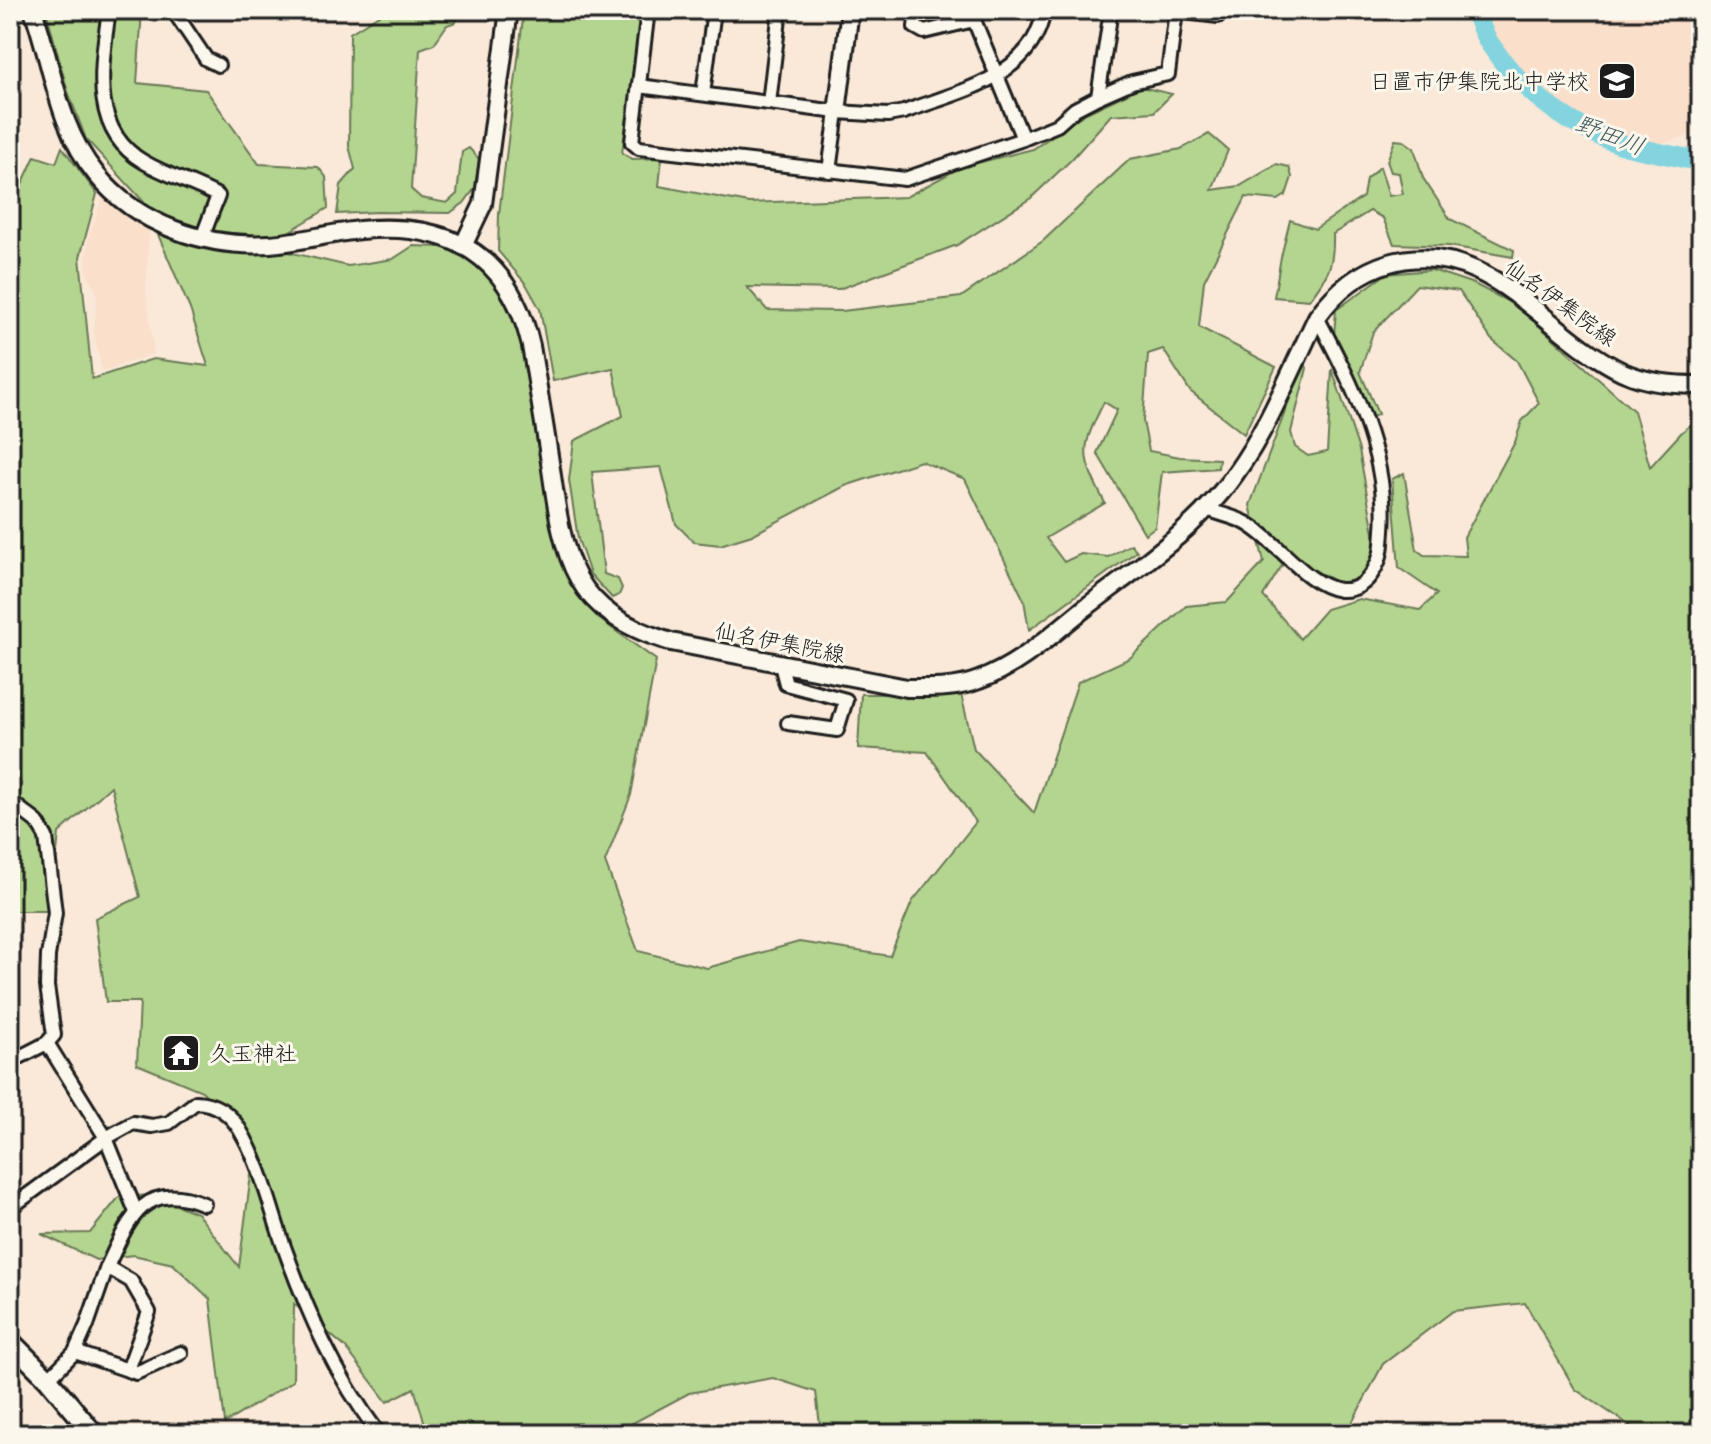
<svg xmlns="http://www.w3.org/2000/svg" width="1711" height="1444" font-family="Kalam,'Klee One',sans-serif">
	<style>
		.built { fill: #fadfca }
		.green { fill: #b4d58f; stroke: #687856; stroke-width: 2 }
		.lines { fill: none; stroke-linecap: round; stroke-linejoin: round }
		.river { stroke: #84d4df; stroke-width: 20 }
		.street-casing { stroke: #1c1c1c; stroke-width: 18 }
		.secondary-casing { stroke: #1c1c1c; stroke-width: 22 }
		.primary-casing { stroke: #1c1c1c; stroke-width: 24 }
		.street { stroke: #fbf7ec; stroke-width: 12 }
		.secondary { stroke: #fbf7ec; stroke-width: 16 }
		.primary { stroke: #fbf7ec; stroke-width: 18 }
		.labels { text-anchor: middle; stroke-width: 6; stroke-linejoin: round; paint-order: stroke }
		.poi-label { font-size: 22px; fill: #1c1c1c; stroke: #fbf7ec; text-anchor: end }
		.street-label { font-size: 22px; fill: #1c1c1c; stroke: #fbf7ec }
		.water-label { font-size: 24px; font-style: italic; fill: #405c60; stroke: #fbf7ec }
	</style>
	<rect width="100%" height="100%" fill="#fae9d8"/>
	<filter id="ink" filterUnits="userSpaceOnUse"><feTurbulence type="fractalNoise" baseFrequency=".0125" numOctaves="2"/><feDisplacementMap in="SourceGraphic" scale="16" xChannelSelector="R" yChannelSelector="G"/><feConvolveMatrix kernelMatrix="1 2 1 2 8 2 1 2 1" color-interpolation-filters="sRGB"/></filter>
	<g filter="url(#ink)">
		<g class="built">
			<path d="M1481,10H1701V131L1658,145L1641,144L1578,117L1559,105L1508,58L1493,37Z"/>
			<path d="M104,193L126,213L149,226L146,291L154,354L102,371L94,333L97,294L86,271L88,239Z"/>
		</g>
		<g class="green">
			<path d="M46,10H142L137,83L206,90L259,164L318,167L326,177L328,208L282,236L284,251L348,266L393,259L413,246L442,247L468,256L500,285L519,319L573,583L598,618L656,660L631,795L605,862L638,951L707,968L799,942L890,956L912,902L976,822L927,752L858,748L861,694H961L974,749L1034,813L1078,682L1130,658L1186,606L1227,602L1264,562L1250,505L1304,361L1307,368L1291,432L1295,447L1308,456L1327,452L1332,369L1359,450L1377,550L1361,578L1340,584L1308,567L1283,564L1263,596L1300,639L1326,609L1359,599L1420,610L1437,594L1399,568L1392,479L1404,473L1417,550L1424,555L1466,556L1464,537L1515,442L1522,421L1539,403L1517,361L1491,339L1459,291L1417,285L1373,332L1360,372L1378,414L1371,418L1334,335L1336,310L1386,274L1432,270L1474,284L1517,306L1634,411L1650,467L1681,433L1701,416V1434H1642L1575,1389L1525,1303L1453,1311L1383,1364L1346,1434H821L816,1392L773,1378L689,1393L629,1425L622,1434H428L414,1388L387,1402L345,1347L294,1304L293,1381L225,1423L210,1299L173,1264L133,1255L96,1260L41,1234L90,1233L119,1197L152,1195L197,1213L239,1267L255,1144L202,1091L137,1064L140,1002H106L95,918L140,897L111,786L59,833L51,911H12L21,784L10,756V211L35,156L56,163L62,147L97,194L80,257L92,379L153,359L208,366L190,309L144,202L86,139L67,89Z"/>
			<path d="M387,10H460L456,22L447,25L434,44L420,49L411,189L421,198L447,203L457,194L462,152L469,148L479,159L475,188L464,203L450,213L377,212L337,214L341,185L355,169L349,146L350,33Z"/>
			<path d="M524,10H642L622,153L632,159L662,158L659,186L749,203L906,197L961,167L1033,149L1084,114L1141,87L1172,94L1154,112L1111,115L1072,159L1031,198L957,245L839,289L747,287L767,310L842,311L961,297L1043,241L1130,159L1181,149L1209,134L1228,150L1212,190L1240,186L1277,164L1289,167L1292,177L1286,195L1278,200L1246,197L1204,281L1199,327L1276,367L1244,434L1190,391L1163,349L1148,354L1143,421L1149,451L1180,457L1219,459L1218,468L1162,472L1155,527L1145,534L1097,453L1117,410L1104,402C1080,450 1080,454 1105,503L1046,538L1064,562L1081,554L1108,557L1131,544L1137,551L1029,630L1024,600L965,479L921,461L845,486L752,535L720,545L694,542L676,524L661,467L592,472L604,574L618,579L622,588L619,595L612,598L590,574L578,539L569,480L574,441L623,416L613,368L553,381L540,309L526,284L498,251L499,214Z"/>
			<path d="M922,10H962L942,18L920,20Z"/>
			<path d="M1395,140L1404,141L1414,148L1423,178L1450,219L1514,250L1513,257L1449,246L1394,244L1383,218L1370,211L1333,234C1334,267 1328,275 1309,300L1274,297L1281,257L1290,220L1315,229L1363,197L1366,179L1380,167L1389,196L1403,194L1399,173L1391,172L1387,161Z"/>
		</g>
		<g class="lines">
			<path class="river" d="M1474,10C1479,21 1483,34 1490,44C1521,91 1574,131 1628,146C1652,152 1677,156 1701,162"/>
			<g class="street-casing">
				<g id="street">
					<path d="M109,10C102,63 88,130 144,162C168,176 194,183 218,196L202,238"/>
					<path d="M173,10L206,59L218,65"/>
					<path d="M648,10L632,142L639,148L905,179L1023,139L1057,125L1075,109L1098,97L1132,82L1168,74L1176,11L1218,16L1220,10"/>
					<path d="M917,10L915,27L924,32L974,20L1023,139"/>
					<path d="M639,86L837,112L888,115L904,112C959,91 1033,78 1044,10"/>
					<path d="M703,94L714,10"/>
					<path d="M1098,97L1111,10"/>
					<path d="M769,103L780,10"/>
					<path d="M829,171L837,112"/>
					<path d="M1207,509C1219,514 1235,517 1246,523C1276,539 1306,586 1340,590C1355,591 1367,583 1374,570C1382,557 1382,545 1383,530C1389,455 1351,382 1317,317"/>
					<path d="M781,665L786,684L846,700L837,730L788,723"/>
					<path d="M10,801L37,822L46,837L55,913L48,956L47,986L54,1035L47,1043L10,1062"/>
					<path d="M47,1043L106,1138L136,1212"/>
					<path d="M10,1208L106,1138L133,1123L152,1126L169,1123L196,1102C215,1103 230,1113 240,1130C261,1165 270,1206 283,1244C308,1314 335,1375 379,1434"/>
					<path d="M107,1267C129,1219 144,1179 204,1204"/>
					<path d="M128,1370L136,1373L181,1353"/>
					<path d="M48,1379L75,1352L128,1370L149,1312L131,1281L107,1267L87,1325L75,1352"/>
				</g>
			</g>
			<g class="secondary-casing">
				<g id="secondary">
					<path d="M33,10C53,66 57,126 96,174C137,225 206,248 270,244C300,242 330,233 360,230C451,221 510,256 531,346C538,387 545,428 551,469C564,561 572,612 671,642L907,688C931,688 956,689 979,680C1019,666 1052,634 1085,608C1137,568 1197,529 1235,474C1269,427 1291,370 1317,317C1335,292 1359,272 1389,263C1489,235 1544,335 1623,372C1648,383 1674,385 1701,385"/>
					<path d="M837,112L850,10"/>
					<path d="M463,246L483,204L509,10"/>
				</g>
			</g>
			<g class="primary-casing">
				<path id="primary" d="M10,1341L48,1379L94,1434"/>
			</g>
			<use href="#street" class="street"/>
			<use href="#secondary" class="secondary"/>
			<use href="#primary" class="primary"/>
		</g>
	</g>
	<defs>
		<g id="school-square" transform="scale(2)"><rect x="-9" y="-9" width="18" height="18" rx="4" fill="#1c1c1c" stroke="#fbf7ec"/><path d="M0-5L7-2L0 1L-7-2ZM-4 1L0 2.5L4 1V4Q0 6-4 4Z" fill="#fff"/></g>
		<g id="temple-square" transform="scale(2)"><rect x="-9" y="-9" width="18" height="18" rx="4" fill="#1c1c1c" stroke="#fbf7ec"/><path d="M0-6L5-2H3V0L6.5 2.5H4V6H1.5V3h-3V6H-4V2.5H-6.5L-3 0V-2H-5Z" fill="#fff"/></g>
	</defs>
	<g fill-rule="evenodd">
		<use href="#school-square" x="1617" y="81"/>
		<use href="#temple-square" x="181" y="1053"/>
	</g>
	<g class="labels">
		<g class="poi-label">
			<text x="1589" y="89">日置市伊集院北中学校</text>
			<text x="209" y="1061" text-anchor="start">久玉神社</text>
		</g>
		<g class="street-label">
			<text transform="translate(1561 302) rotate(36)" y="8">仙名伊集院線</text>
			<text transform="translate(780 642) rotate(11)" y="8">仙名伊集院線</text>
		</g>
		<g class="water-label">
			<text transform="translate(1610 135) rotate(21)" y="8">野田川</text>
		</g>
	</g>
	<rect width="1711" height="1444" fill="none" stroke="#fbf7ec" stroke-width="40"/>
	<rect x="20" y="20" width="1671" height="1404" fill="none" stroke="#1c1c1c" stroke-width="3" filter="url(#ink)"/>
</svg>
